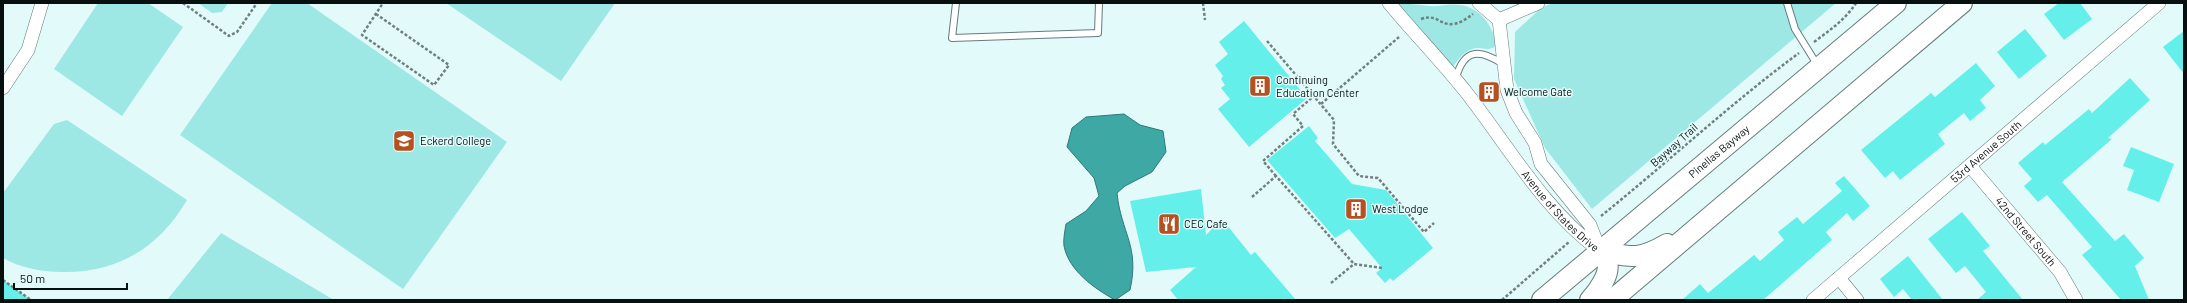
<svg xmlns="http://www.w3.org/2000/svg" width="2187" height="303" font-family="Barlow,sans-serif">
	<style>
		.green { fill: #9de8e5 }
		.water { fill: #3ea8a5; stroke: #2e7a78 }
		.building { fill: #65efeb }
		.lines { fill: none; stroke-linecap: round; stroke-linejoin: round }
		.lane-casing { stroke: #657c7b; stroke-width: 8 }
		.street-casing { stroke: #657c7b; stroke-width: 14 }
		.primary-casing { stroke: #657c7b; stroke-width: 22 }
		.path { stroke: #70807f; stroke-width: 2.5; stroke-dasharray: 3 2; stroke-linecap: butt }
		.lane { stroke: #fff; stroke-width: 6 }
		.street { stroke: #fff; stroke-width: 13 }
		.primary { stroke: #fff; stroke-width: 20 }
		.labels { text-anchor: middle; stroke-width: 3; stroke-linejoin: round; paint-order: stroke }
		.poi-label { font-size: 11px; fill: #070f0f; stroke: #e2fbfa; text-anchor: start }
		.street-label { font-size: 11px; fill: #070f0f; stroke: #e2fbfa }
	</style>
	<rect width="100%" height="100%" fill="#e2fbfa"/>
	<g class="green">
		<path d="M98,3H148L183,27L122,116L54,69Z"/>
		<path d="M198,3H228L222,12L212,13Z"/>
		<path d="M272,3H307L507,142L403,289L180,135Z"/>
		<path d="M446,3H615L561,81Z"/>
		<path d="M1396,3C1408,3 1418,5 1429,6C1440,7 1450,3 1460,5C1480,7 1495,28 1496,46C1489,51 1485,48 1477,48C1466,49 1459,58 1453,67Z"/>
		<path d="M1554,3H1836L1592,209L1545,148L1514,79L1515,32L1542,7Z"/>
		<path d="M67,120L187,200C159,248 117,273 62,272C43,272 20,268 3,258V193L54,124Z"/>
		<path d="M221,233L334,300H167Z"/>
	</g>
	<path class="water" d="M1124,114L1140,125L1163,131L1166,152L1152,172L1125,186L1117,193C1121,233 1140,246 1130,290L1115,300C1094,288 1069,271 1064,246C1063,240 1065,230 1066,224L1086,211L1099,196L1094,178L1067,147L1072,128L1086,117Z"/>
	<g class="building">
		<path d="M2059,3H2080L2092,19L2064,40L2044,14Z"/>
		<path d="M1244,21L1307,98L1249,147L1218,109L1230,99L1221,88L1225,85L1221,79L1223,76L1215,65L1228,54L1219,42Z"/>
		<path d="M2025,29L2047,56L2019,79L1997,52Z"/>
		<path d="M2184,31V74L2163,47Z"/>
		<path d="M1976,63L1995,86L1980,100L1986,108L1970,121L1964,113L1938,134L1945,144L1900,180L1893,171L1885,178L1861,150L1931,93L1935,97Z"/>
		<path d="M2130,78L2150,100L2108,138L2112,139L2062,182L2115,241L2124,234L2144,258L2135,266L2149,300H2121L2082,255L2092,247L2047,195L2038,202L2024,186L2032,179L2018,163L2043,142L2045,145L2089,109L2092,113Z"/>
		<path d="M1489,81L1500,94L1490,102L1479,90Z"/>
		<path d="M1309,126L1318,138L1315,141L1352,184L1386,190L1433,248L1393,281L1390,278L1385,283L1376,273L1382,268L1349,229L1335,238L1267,160Z"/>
		<path d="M2131,147L2174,164L2159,202L2127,190L2134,170L2123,166Z"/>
		<path d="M1844,176L1870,206L1853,221L1847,213L1826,232L1832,240L1763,300H1682L1700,284L1708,293L1754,255L1760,261L1784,240L1778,232L1797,217L1803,224L1842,191L1835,183Z"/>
		<path d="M1201,189L1206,235L1222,219L1251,255L1255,252L1296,300H1178L1170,290L1196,267L1146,272L1130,201Z"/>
		<path d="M1962,212L1990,246L1983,251L2023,300H1977L1986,292L1965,266L1956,273L1928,239Z"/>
		<path d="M1908,256L1943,300H1912L1903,289L1894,297L1880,279Z"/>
		<path d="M3,280L31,300H3Z"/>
	</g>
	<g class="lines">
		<g class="lane-casing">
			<g id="lane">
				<path d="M956,3L952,38L1098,33L1099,3"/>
				<path d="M1787,3L1795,29L1818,66"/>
				<path d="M1456,78C1464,48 1480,49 1503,64"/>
			</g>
		</g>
		<g class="street-casing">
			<g id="street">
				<path id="s1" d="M1389,3C1414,33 1442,62 1466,92C1509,147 1543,209 1600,251"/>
				<path d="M1479,3L1499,20L1507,90L1516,113L1535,143L1541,164L1590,225L1600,251"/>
				<path d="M1499,20L1538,3"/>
				<path d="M3,88L28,50L42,3"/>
				<path id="s2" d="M1970,166L2060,272L2076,300"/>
				<path d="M1839,278L1857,300"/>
				<path id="s3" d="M1813,300L2159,3"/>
			</g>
		</g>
		<g class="primary-casing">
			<g id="primary">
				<path d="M1600,251C1631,257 1638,261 1667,244"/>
				<path id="s4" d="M1542,300L1896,3"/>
				<path d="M1590,300C1597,293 1611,274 1607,262C1606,259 1602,255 1600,251"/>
				<path d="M1612,300L1962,3"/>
			</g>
		</g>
		<g class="path">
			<path d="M183,3L229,36L237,32L257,3"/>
			<path d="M1203,3L1205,20"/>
			<path d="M376,14L449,65L434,85L362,35L383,3"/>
			<path d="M1421,19C1442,11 1442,38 1473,14"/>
			<path d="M1267,41L1334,120L1333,144L1359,176L1378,178L1424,232L1434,223"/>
			<path d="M1814,42C1830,30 1845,20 1856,3"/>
			<path d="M1321,104L1399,37"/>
			<path d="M1276,176L1263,161L1303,126L1293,114L1314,96"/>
			<path d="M1252,197L1276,176L1354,264"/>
			<path d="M1601,216C1667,163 1730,104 1799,53"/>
			<path d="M3,280L31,300"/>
			<path d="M1331,283L1354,264L1382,268"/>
			<path d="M1502,300L1569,242"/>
		</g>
		<use href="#lane" class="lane"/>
		<use href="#street" class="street"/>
		<use href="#primary" class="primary"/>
	</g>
	<defs>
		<g id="building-square" transform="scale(1.15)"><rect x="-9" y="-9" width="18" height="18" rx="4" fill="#b55021" stroke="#e2fbfa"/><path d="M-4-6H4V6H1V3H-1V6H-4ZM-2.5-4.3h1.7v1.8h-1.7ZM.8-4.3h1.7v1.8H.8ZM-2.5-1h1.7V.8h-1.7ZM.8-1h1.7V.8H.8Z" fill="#fff"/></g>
		<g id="university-square" transform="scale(1.15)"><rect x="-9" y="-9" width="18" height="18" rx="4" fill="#b55021" stroke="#e2fbfa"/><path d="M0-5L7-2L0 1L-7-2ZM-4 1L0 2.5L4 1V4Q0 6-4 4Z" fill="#fff"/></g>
		<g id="restaurant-square" transform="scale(1.15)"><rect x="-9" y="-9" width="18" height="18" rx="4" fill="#b55021" stroke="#e2fbfa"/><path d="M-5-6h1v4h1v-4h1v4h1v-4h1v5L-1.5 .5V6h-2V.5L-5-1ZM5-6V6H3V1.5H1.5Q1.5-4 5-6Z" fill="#fff"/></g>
	</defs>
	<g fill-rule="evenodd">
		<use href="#building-square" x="1260" y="86"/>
		<use href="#building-square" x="1489" y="92"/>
		<use href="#university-square" x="404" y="141"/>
		<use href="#building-square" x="1356" y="209"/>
		<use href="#restaurant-square" x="1169" y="224"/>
	</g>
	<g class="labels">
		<g class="poi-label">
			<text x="1276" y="84">Continuing<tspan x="1276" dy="13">Education Center</tspan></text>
			<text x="1504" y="96">Welcome Gate</text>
			<text x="420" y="145">Eckerd College</text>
			<text x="1372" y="213">West Lodge</text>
			<text x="1184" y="228">CEC Cafe</text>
		</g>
		<g class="street-label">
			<text transform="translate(1674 145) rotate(-42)" y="4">Bayway Trail</text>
			<text dy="4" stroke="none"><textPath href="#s4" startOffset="231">Pinellas Bayway</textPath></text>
			<text dy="4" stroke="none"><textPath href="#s3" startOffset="228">53rd Avenue South</textPath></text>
			<text dy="4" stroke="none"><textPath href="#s1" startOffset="270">Avenue of States Drive</textPath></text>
			<text dy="4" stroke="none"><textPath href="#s2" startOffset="86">42nd Street South</textPath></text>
		</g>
	</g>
	<rect width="2187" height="303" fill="none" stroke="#070f0f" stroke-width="8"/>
	<path d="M14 283v6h113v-6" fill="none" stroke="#070f0f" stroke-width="2"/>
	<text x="20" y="283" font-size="12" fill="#070f0f" stroke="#e2fbfa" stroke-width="3" paint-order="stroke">50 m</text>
</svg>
